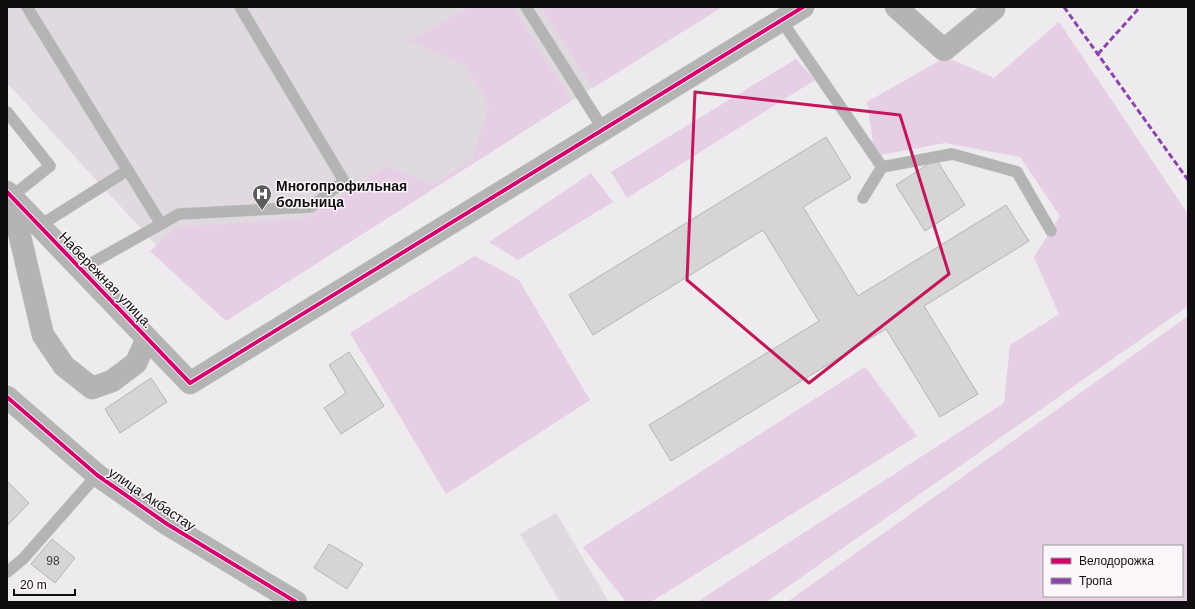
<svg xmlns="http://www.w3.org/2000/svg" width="1195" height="609" font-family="Helvetica,sans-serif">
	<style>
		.built { fill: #e0dae0 }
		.green { fill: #e6cee4; fill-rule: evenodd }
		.building { fill: #d6d4d5; stroke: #b6b5b6 }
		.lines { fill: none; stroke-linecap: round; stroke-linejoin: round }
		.lane-casing { stroke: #c9c7c9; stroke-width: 12 }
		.street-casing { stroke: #c9c7c9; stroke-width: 23 }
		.lane { stroke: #b4b4b4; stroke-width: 11 }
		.street { stroke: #b4b4b4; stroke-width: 22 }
		.quiet { stroke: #8e44ad; stroke-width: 3; stroke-dasharray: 6 3; stroke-linecap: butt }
		.cycleway-casing { stroke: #fbf7fb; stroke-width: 6 }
		.cycleway { stroke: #d6006c; stroke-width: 4 }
		.marked { fill: none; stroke: #c2185b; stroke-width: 3; stroke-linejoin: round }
		.labels { text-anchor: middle; stroke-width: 3; stroke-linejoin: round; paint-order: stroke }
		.number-label { font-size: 12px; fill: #424042 }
		.poi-label { font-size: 14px; font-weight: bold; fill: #0f0d0f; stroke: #fbf7fb; text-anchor: start }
		.street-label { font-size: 14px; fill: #0f0d0f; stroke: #fbf7fb }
	</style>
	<rect width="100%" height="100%" fill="#edebed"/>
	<g class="built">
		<path d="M7,7H722L571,101L226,321L7,83Z"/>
		<path d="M556,513L609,602H560L520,534Z"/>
	</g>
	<g class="green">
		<path d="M470,7H513L571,101L226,321L150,251L177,227L305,219L386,166L433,185L472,159L490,105L465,65L410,41Z"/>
		<path d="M541,7H722L593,88Z"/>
		<path d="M1059,22L1188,214V306L766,602H697L1004,403L1010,345L1059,314L1034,257L1060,216L1020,157L945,143L875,156L867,102L946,57L994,78Z"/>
		<path d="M796,59L815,80L627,198L611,172Z"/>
		<path d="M591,173L613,202L518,260L489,242Z"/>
		<path d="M475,256L519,280L590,400L446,494L350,333Z"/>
		<path d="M1188,316V602H787ZM1044,546H1182V596H1044Z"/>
		<path d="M865,367L917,436L651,602H626L583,547Z"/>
	</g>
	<g class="building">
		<path d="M826,137L851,178L803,207L858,296L1006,205L1029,241L924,306L978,394L940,417L886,329L671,461L649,425L819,321L763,230L593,335L569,295Z"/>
		<path d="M936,159L965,205L925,231L896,185Z"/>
		<path d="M349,352L384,406L341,434L324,408L346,393L329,365Z"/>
		<path d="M151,378L167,402L120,433L105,409Z"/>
		<path d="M7,481L29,503L7,526Z"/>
		<path d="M52,539L75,558L55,583L31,564Z"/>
		<path d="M329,544L363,564L347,589L314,568Z"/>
	</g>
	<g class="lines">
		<g class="lane-casing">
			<g id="lane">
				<path d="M27,7L161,224"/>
				<path d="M526,7L603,129"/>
				<path d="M781,20L882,167L952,154L1017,172L1051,231"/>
				<path d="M7,112L50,166L11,197"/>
				<path d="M863,198L882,167"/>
				<path d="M39,226L128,170"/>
				<path d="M81,269L179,214L311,207L344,181L240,7"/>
				<path d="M7,572L23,559L97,475"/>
			</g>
		</g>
		<g class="street-casing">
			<g id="street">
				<path d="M896,7L944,50L994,9L992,7"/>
				<path d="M7,192L190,383L803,7"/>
				<path d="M11,198L43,335L64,366L92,388L112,381L136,363L147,339"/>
				<path d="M7,397L97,475L167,524L296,602"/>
			</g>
		</g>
		<use href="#lane" class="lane"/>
		<use href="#street" class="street"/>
		<g class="quiet">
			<path d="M1064,7L1188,180"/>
			<path d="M1098,54L1140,7"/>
		</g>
		<g class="cycleway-casing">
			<g id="cycleway">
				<path d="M7,192L190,383L803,7"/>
				<path d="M7,397L97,475L167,524L296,602"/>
			</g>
		</g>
		<use href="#cycleway" class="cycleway"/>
	</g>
	<path class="marked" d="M695,92L900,115L949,274L809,383L687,280Z"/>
	<defs>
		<g id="hospital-pin" transform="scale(1)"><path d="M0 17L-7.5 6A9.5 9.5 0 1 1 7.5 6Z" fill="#5d5b5d" stroke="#fbf7fb"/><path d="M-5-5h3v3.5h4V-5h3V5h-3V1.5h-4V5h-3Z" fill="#fff"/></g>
	</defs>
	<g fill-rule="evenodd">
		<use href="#hospital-pin" x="262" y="194"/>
	</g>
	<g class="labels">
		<g class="number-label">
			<text x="53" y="565">98</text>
		</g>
		<g class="poi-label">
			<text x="276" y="191">Многопрофильная<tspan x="276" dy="16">больница</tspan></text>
		</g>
		<g class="street-label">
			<text transform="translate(106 280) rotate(46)" y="5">Набережная улица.</text>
			<text transform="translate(152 499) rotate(34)" y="5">улица Акбастау</text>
		</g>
	</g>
	<rect width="1195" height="609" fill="none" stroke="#0f0d0f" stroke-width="16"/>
	<rect x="1043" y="545" width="140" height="52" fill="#fbf7fb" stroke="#9d999d"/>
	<rect x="1051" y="558" width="20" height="6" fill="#d6006c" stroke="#9d999d"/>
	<text x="1079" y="565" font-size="12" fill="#0f0d0f">Велодорожка</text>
	<rect x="1051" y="578" width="20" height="6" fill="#8e44ad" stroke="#9d999d"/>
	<text x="1079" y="585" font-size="12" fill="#0f0d0f">Тропа</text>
	<path d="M14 589v6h61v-6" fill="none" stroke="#0f0d0f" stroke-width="2"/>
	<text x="20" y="589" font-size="12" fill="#0f0d0f" stroke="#fbf7fb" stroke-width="3" paint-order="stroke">20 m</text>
</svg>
